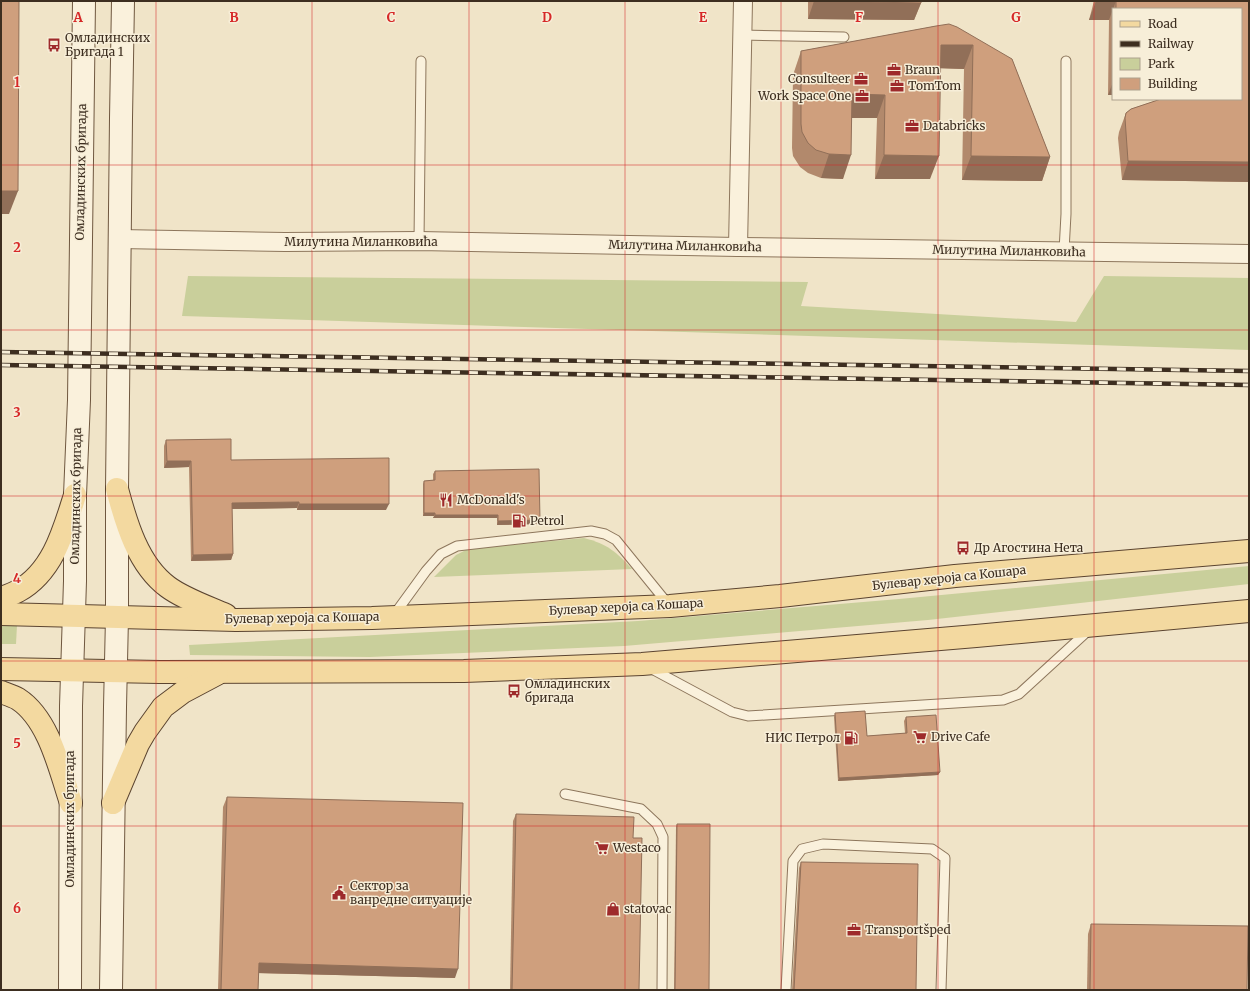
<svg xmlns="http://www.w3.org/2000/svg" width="1250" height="991" font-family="Merriweather,serif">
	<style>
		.green { fill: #c9cf9b }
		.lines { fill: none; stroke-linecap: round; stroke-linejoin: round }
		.service-casing { stroke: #8d765c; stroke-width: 11 }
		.minor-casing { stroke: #8d765c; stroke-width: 20 }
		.secondary-casing { stroke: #6f573f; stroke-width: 24 }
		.primary-casing { stroke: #5b4430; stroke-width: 24 }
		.service { stroke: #faf1dc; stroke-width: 9 }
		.minor { stroke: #faf1dc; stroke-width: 18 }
		.secondary { stroke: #faf1dc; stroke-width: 22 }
		.primary { stroke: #f3d9a0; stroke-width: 22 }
		.rail-casing { stroke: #3d2e20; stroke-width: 4.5 }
		.rail { stroke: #f7eed8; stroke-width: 3; stroke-dasharray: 9; stroke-linecap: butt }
		.wall { fill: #b2896c }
		.shaded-wall { fill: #916f58 }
		.building { fill: #cf9f7d; stroke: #916f58 }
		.grid { fill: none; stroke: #d62828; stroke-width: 1; stroke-opacity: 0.55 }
		.labels { text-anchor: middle; stroke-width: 3; stroke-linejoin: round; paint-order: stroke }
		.poi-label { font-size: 12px; fill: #3d2e20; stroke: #f7eed8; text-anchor: start }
		.street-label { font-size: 12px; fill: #3d2e20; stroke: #f7eed8 }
		.grid-label { font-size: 13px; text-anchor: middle; font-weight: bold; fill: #d62828; stroke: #f7eed8; stroke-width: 3; stroke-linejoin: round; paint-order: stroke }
	</style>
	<rect width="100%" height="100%" fill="#f0e4c8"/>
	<g class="green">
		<path d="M188,276L808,282L801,306L1076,322L1104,276L1249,278V350L182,316Z"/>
		<path d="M584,538C608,544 616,552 632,569L434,577L456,555L468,549Z"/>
		<path d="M1249,566V584L928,620L624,646L370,657L190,655L189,645L638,621L899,599Z"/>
		<path d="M1,625H17L16,644H1Z"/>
	</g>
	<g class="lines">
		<g class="service-casing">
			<g id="service">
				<path d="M742,35L844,37"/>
				<path d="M419,241L421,61"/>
				<path d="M1064,251L1066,214V61"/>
				<path d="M394,615L426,571L441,554L457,546L591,531L605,534L616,540L668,604"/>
				<path d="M650,668L732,712L748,716L1003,700L1019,694L1090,629"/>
				<path d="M565,794L641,809L657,824L663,837L662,990"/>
				<path d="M786,990L793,861L802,849L823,844L932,849L945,858L941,990"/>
			</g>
		</g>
		<g class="minor-casing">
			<g id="minor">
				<path d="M120,239L285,242L419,241L738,247L1249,254"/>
				<path d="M738,247L743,1"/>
			</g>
		</g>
		<g class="secondary-casing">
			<g id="secondary">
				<path d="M70,990L71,706L75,581V495L79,400L84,1"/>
				<path d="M111,990L115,707L117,617V489L121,118L123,1"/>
			</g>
		</g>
		<g class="primary-casing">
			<g id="primary">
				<path d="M117,489C126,523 138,565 168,587C184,599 208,607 226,615"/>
				<path d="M1,598C7,596 13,594 18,591C53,572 64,530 75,495"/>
				<path d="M1,614L236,620L372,618L670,606L780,596L955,576L1249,551"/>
				<path d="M1,669L160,672L464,671L642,664L976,636L1249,611"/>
				<path d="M1,692C6,694 13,696 18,699C49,719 60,770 71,803"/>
				<path d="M113,803L138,744L145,732L163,707L183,692L217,674"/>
			</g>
		</g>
		<use href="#service" class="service"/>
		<use href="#minor" class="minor"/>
		<use href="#secondary" class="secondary"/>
		<use href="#primary" class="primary"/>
		<g class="rail-casing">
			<g id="rail">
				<path d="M1,352L1249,371"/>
				<path d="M1,365L1249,385"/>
			</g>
		</g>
		<use href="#rail" class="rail"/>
	</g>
	<g class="wall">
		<path d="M808,1H921V3L914,20L808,19Z"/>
		<path d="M1094,1H1249V182L1122,180L1118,138L1119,132L1126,113L1131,109L1161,99H1241V9H1113V95H1108L1109,20H1089Z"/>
		<path d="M936,26L1012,59L1050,157L1042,181L962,180L964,69L940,68L930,179H875L877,118H852L843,179L821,178L808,173L800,167L793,156L792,148L793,75L801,51Z"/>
		<path d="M166,440L231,460L386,510H297V508L232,509L233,554L231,560L191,561L189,467L164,468V446Z"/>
		<path d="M435,471L539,524L497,525V518H433L434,516H423V484L424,481L433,480V474Z"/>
		<path d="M835,713L867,736L905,733L904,721L906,717L940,772L938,775L838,781L834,717Z"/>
		<path d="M227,797L455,978L259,973L258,990H218L223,807Z"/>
		<path d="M516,814L633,838L639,990H510L513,821Z"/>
		<path d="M677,824L709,990H674L676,827Z"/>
		<path d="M801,862L916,990H792L799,868Z"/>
		<path d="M1091,924L1247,990H1087L1088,934Z"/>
	</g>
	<g class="shaded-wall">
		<path d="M814,1L921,3L914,20L808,19Z"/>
		<path d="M1096,1H1116L1109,20H1089Z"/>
		<path d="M941,45H973L964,69L932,68Z"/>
		<path d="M1113,82V95H1108Z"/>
		<path d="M852,94L885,95L877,118H844Z"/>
		<path d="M829,154L851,155L843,179L821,178Z"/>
		<path d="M884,155L939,156L930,179H875Z"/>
		<path d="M971,156L1050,157L1042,181L962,180Z"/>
		<path d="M1128,161L1249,162V182L1122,180Z"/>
		<path d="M1,191H18L9,214H1Z"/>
		<path d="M167,461H191L189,467L164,468Z"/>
		<path d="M299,502L297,508L230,509L232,503Z"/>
		<path d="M299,504H389L386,510H297Z"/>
		<path d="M424,513H435L434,516H423Z"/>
		<path d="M435,515H498L497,518H433Z"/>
		<path d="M540,520L539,524L497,525L498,521Z"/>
		<path d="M233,554L231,560L191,561L193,555Z"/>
		<path d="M940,772L938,775L838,781L839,778Z"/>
		<path d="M259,963L458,969L455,978L255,973Z"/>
	</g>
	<g class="building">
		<path d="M1,1H19L18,191H1Z"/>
		<path d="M814,1H921V3Z"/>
		<path d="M1096,1H1249V162L1128,161L1125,118L1126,113L1131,109L1161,99H1241V9H1116V1Z"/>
		<path d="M949,24L957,27L1012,59L1050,157L971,156L973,45H941L939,156L884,155L885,95L852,94L851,155L829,154L816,150L808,143L802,132L801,124V51L936,26Z"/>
		<path d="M231,439V460L389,458V504H299V502L232,503L233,554L193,555L191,461H167L166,440Z"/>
		<path d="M539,469L540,520L498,521V515H435V513H424V481L435,480V471Z"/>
		<path d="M865,711L867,736L907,733L906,717L936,715L940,772L839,778L835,713Z"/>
		<path d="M227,797L463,803L458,969L259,963L258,990H221Z"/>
		<path d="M516,814L634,817L633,838H642L639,990H512Z"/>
		<path d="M677,824H710L709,990H675Z"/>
		<path d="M801,862L918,864L916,990H794Z"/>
		<path d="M1091,924L1248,926L1247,990H1090Z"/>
	</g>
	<path class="grid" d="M156,1V990M312,1V990M469,1V990M625,1V990M781,1V990M938,1V990M1094,1V990M1,165H1249M1,330H1249M1,496H1249M1,661H1249M1,826H1249"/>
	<defs>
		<g id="bus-bare" transform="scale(1.08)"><path d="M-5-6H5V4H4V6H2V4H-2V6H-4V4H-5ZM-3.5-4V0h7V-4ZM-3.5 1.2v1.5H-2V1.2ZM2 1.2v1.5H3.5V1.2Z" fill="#9e2a2b" stroke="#f7eed8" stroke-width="2.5" paint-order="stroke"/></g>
		<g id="office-bare" transform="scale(1.08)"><path d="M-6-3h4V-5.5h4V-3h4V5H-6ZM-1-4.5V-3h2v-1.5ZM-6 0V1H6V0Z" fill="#9e2a2b" stroke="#f7eed8" stroke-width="2.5" paint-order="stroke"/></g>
		<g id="restaurant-bare" transform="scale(1.08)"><path d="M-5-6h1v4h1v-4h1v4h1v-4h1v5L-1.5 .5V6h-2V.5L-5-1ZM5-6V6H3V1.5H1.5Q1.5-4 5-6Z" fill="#9e2a2b" stroke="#f7eed8" stroke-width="2.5" paint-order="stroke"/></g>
		<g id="fuel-bare" transform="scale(1.08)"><path d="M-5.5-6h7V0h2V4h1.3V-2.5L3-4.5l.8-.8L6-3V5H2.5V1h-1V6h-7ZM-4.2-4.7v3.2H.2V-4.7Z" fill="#9e2a2b" stroke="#f7eed8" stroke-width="2.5" paint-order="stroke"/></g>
		<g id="supermarket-bare" transform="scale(1.08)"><path d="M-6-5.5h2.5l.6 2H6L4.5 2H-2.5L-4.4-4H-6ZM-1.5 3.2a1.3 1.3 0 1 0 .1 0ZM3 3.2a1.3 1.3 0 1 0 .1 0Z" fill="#9e2a2b" stroke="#f7eed8" stroke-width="2.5" paint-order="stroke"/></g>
		<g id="civic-bare" transform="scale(1.08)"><path d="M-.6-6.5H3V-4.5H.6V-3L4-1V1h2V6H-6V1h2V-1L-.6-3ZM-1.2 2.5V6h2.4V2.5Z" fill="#9e2a2b" stroke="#f7eed8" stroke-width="2.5" paint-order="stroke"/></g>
		<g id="shop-bare" transform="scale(1.08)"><path d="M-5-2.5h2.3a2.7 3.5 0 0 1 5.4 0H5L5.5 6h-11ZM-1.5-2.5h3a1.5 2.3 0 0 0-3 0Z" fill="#9e2a2b" stroke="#f7eed8" stroke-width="2.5" paint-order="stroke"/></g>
	</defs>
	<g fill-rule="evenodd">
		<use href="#bus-bare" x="54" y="45"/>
		<use href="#office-bare" x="894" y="70"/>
		<use href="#office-bare" x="861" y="79"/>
		<use href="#office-bare" x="897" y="86"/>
		<use href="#office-bare" x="862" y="96"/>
		<use href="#office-bare" x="912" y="126"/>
		<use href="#restaurant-bare" x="446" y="500"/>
		<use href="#fuel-bare" x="519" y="521"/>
		<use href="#bus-bare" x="963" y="548"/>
		<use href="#bus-bare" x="514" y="691"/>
		<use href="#supermarket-bare" x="920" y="737"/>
		<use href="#fuel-bare" x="851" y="738"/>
		<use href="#supermarket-bare" x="602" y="848"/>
		<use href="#civic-bare" x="339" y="893"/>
		<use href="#shop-bare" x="613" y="909"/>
		<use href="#office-bare" x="854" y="930"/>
	</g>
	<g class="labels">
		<g class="poi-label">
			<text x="65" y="42">Омладинских<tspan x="65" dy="14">Бригада 1</tspan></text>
			<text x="905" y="74">Braun</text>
			<text x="850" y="83" text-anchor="end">Consulteer</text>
			<text x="908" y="90">TomTom</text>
			<text x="851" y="100" text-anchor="end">Work Space One</text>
			<text x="923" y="130">Databricks</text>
			<text x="457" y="504">McDonald's</text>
			<text x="530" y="525">Petrol</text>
			<text x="974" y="552">Др Агостина Нета</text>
			<text x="525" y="688">Омладинских<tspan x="525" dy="14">бригада</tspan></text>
			<text x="931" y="741">Drive Cafe</text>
			<text x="840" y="742" text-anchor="end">НИС Петрол</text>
			<text x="613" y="852">Westaco</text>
			<text x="350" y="890">Сектор за<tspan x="350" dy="14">ванредне ситуације</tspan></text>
			<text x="624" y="913">statovac</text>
			<text x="865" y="934">Transportšped</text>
		</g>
		<g class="street-label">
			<text transform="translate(81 172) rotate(-89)" y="4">Омладинских бригада</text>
			<text x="361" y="246">Милутина Миланковића</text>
			<text transform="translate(685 246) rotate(1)" y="4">Милутина Миланковића</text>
			<text transform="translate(1009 251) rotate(1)" y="4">Милутина Миланковића</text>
			<text transform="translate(76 496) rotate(-89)" y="4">Омладинских бригада</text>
			<text transform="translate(949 578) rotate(-6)" y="4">Булевар хероја са Кошара</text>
			<text transform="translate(626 607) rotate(-3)" y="4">Булевар хероја са Кошара</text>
			<text transform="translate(302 618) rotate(-1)" y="4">Булевар хероја са Кошара</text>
			<text transform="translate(70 819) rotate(-90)" y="4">Омладинских бригада</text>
		</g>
	</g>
	<g class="grid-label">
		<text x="78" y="22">A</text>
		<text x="234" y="22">B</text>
		<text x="391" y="22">C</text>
		<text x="547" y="22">D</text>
		<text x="703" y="22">E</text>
		<text x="859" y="22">F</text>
		<text x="1016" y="22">G</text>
		<text x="17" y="87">1</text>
		<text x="17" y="252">2</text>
		<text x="17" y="417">3</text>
		<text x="17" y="583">4</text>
		<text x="17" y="748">5</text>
		<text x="17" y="913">6</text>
	</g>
	<rect width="1250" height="991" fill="none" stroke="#3d2e20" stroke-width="4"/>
	<rect x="1112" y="8" width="130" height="92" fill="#f7eed8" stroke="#ada18e"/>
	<rect x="1120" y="21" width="20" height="6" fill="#f3d9a0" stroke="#ada18e"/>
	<text x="1148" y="28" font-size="12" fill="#3d2e20">Road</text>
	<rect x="1120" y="41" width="20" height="6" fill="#3d2e20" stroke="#ada18e"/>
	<text x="1148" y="48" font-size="12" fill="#3d2e20">Railway</text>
	<rect x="1120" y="58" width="20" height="12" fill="#c9cf9b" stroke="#ada18e"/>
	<text x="1148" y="68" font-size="12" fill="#3d2e20">Park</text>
	<rect x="1120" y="78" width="20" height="12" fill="#cf9f7d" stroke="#ada18e"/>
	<text x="1148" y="88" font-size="12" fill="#3d2e20">Building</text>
</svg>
